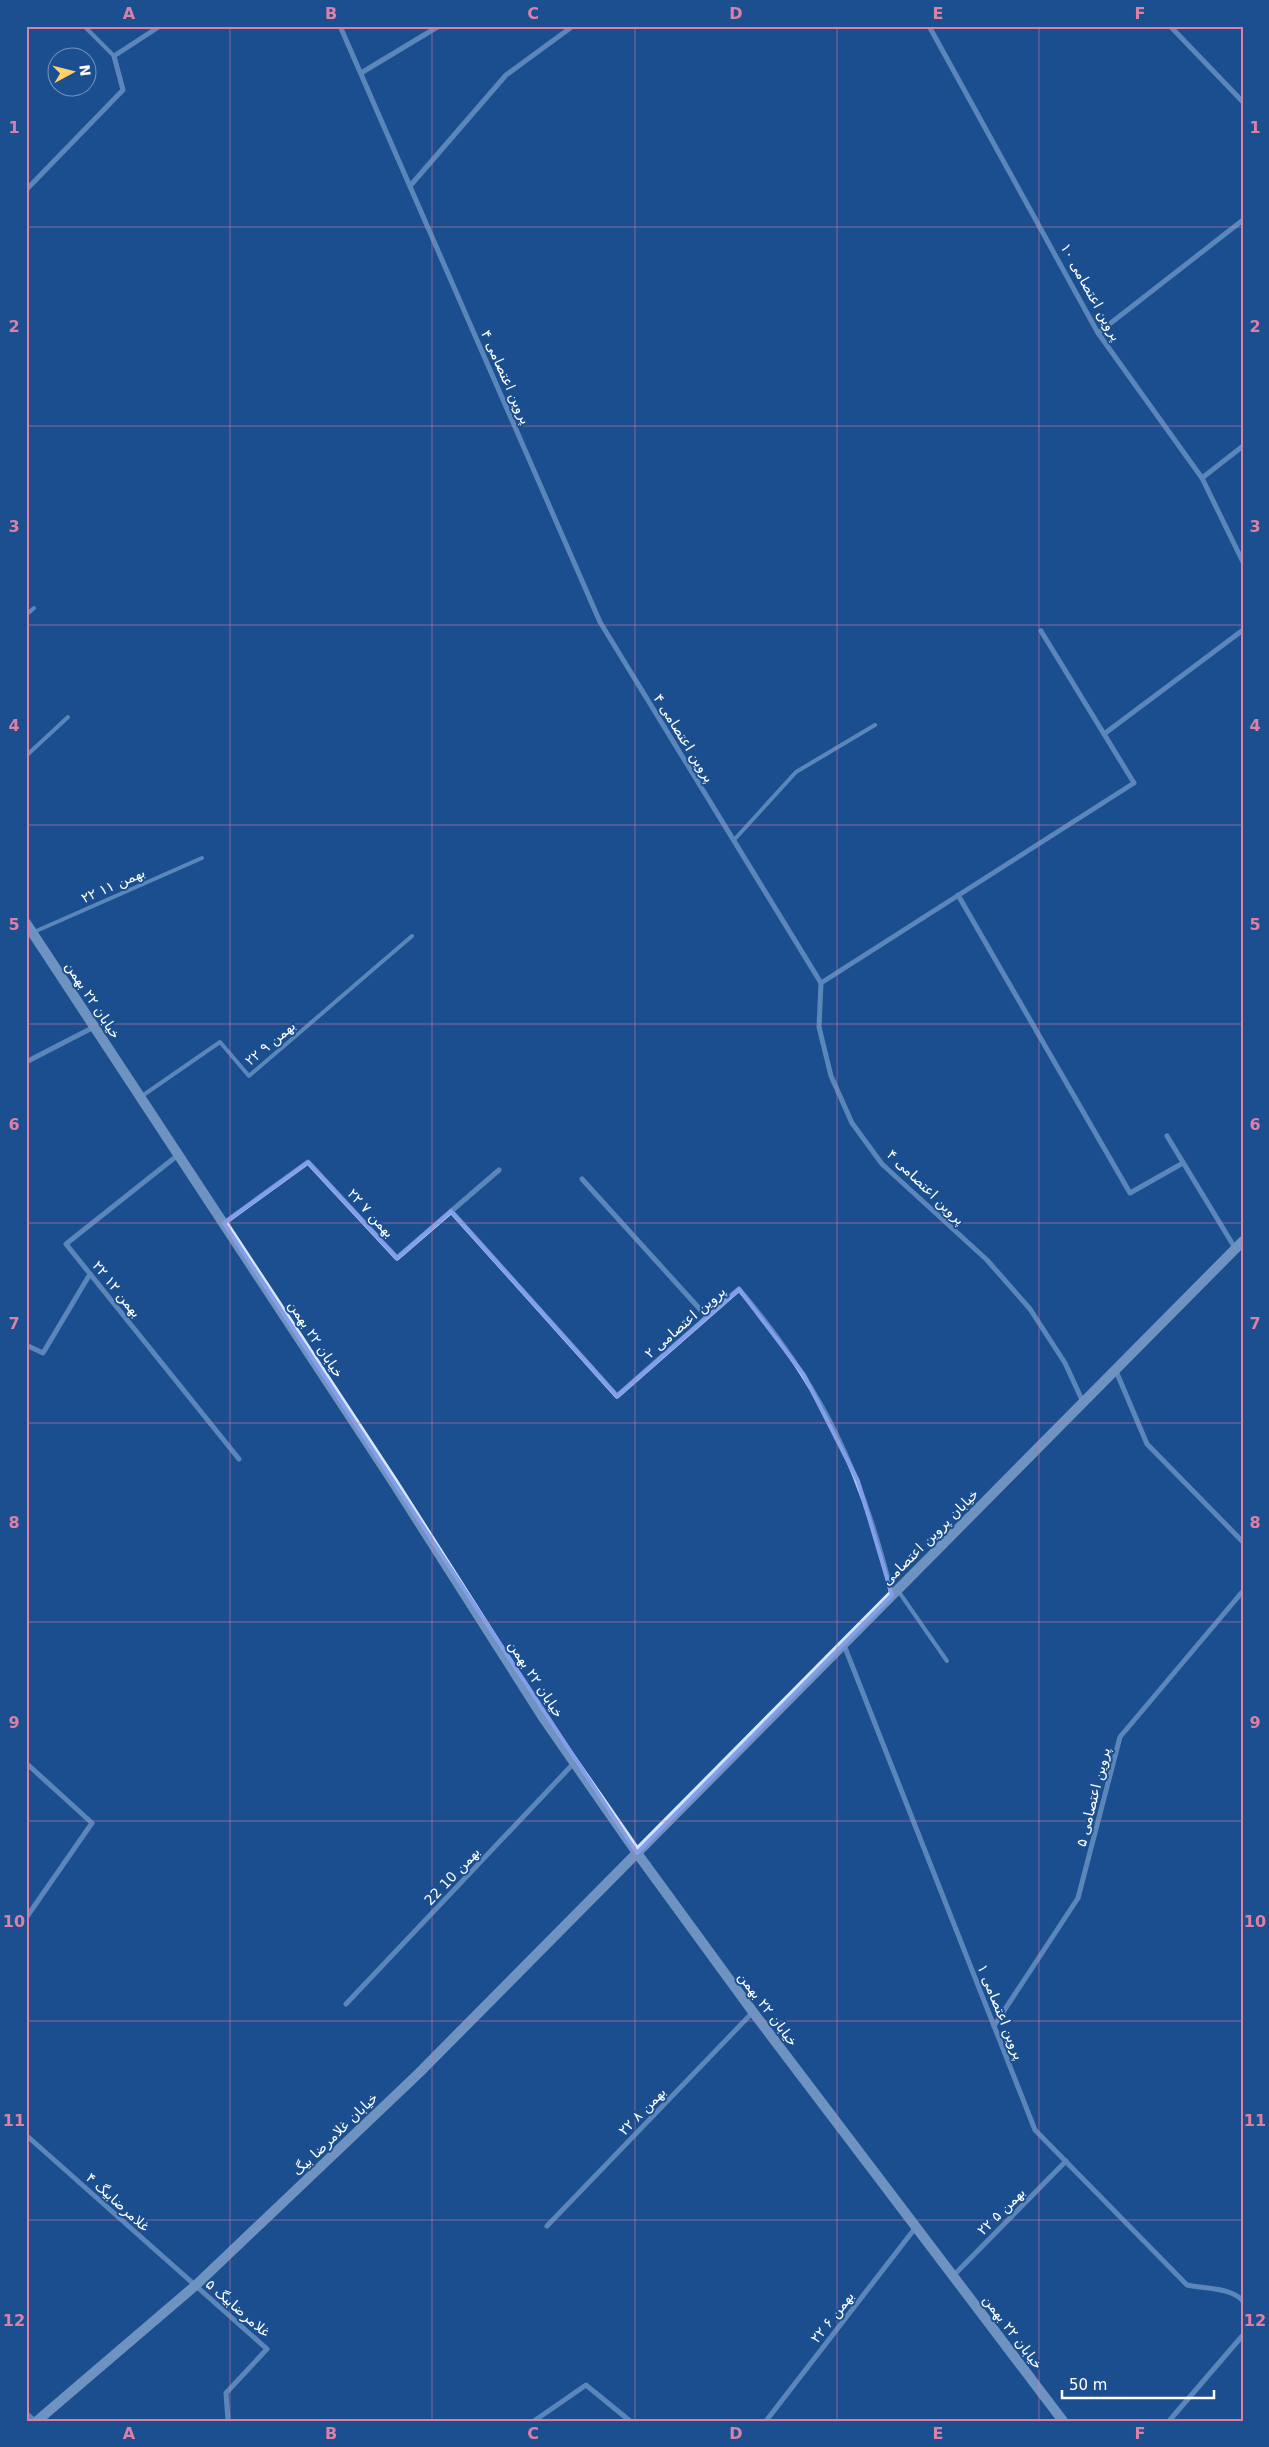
<svg xmlns="http://www.w3.org/2000/svg" width="1269" height="2447" font-family="'DejaVu Sans',Cairo,sans-serif">
	<style>
		.lines { fill: none; stroke-linecap: round; stroke-linejoin: round }
		.lane { stroke: #a9c9ee; stroke-width: 4 }
		.street { stroke: #a9c9ee; stroke-width: 5 }
		.secondary { stroke: #d6e6fa; stroke-width: 10 }
		.marked { fill: none; stroke: #839eea; stroke-width: 4; stroke-linejoin: round }
		.grid { fill: none; stroke: #dd80a5; stroke-width: 1; stroke-opacity: 0.55 }
		.labels { text-anchor: middle; stroke-width: 4; stroke-linejoin: round; paint-order: stroke }
		.street-label { font-size: 14px; fill: #fff; stroke: #1b4f8f }
		.neatline { fill: none; stroke: #dd80a5; stroke-width: 2 }
		.grid-label { font-size: 16px; text-anchor: middle; font-weight: bold; fill: #dd80a5 }
	</style>
	<rect width="100%" height="100%" fill="#1b4f8f"/>
	<g class="lines">
		<g class="lane">
			<path d="M84,26L114,56"/>
			<path d="M26,615L34,608"/>
			<path d="M26,756L68,717"/>
			<path d="M734,840L796,772L875,725"/>
			<path d="M34,932L202,858"/>
			<path d="M142,1096L220,1042L249,1076L412,936"/>
			<path d="M899,1592L947,1661"/>
		</g>
		<g class="street">
			<path d="M340,26L600,622L821,983L819,1027L831,1076L852,1123L882,1164L987,1260L1030,1309L1065,1363L1083,1402"/>
			<path d="M929,26L1098,333L1202,478L1243,562"/>
			<path d="M1170,26L1243,102"/>
			<path d="M361,73L439,26"/>
			<path d="M410,186L506,75L573,26"/>
			<path d="M26,190L123,90L114,56L160,26"/>
			<path d="M1098,333L1243,220"/>
			<path d="M1202,478L1243,446"/>
			<path d="M1104,734L1243,630"/>
			<path d="M958,895L1130,1193L1183,1163"/>
			<path d="M821,983L1134,783L1041,631"/>
			<path d="M26,1062L94,1027"/>
			<path d="M1167,1136L1235,1248"/>
			<path d="M178,1155L66,1244L239,1459"/>
			<path d="M582,1179L707,1317"/>
			<path d="M451,1211L617,1396L739,1289C822,1387 862,1471 892,1595"/>
			<path d="M224,1223L308,1162L397,1258L499,1170"/>
			<path d="M26,1345L43,1353L90,1274"/>
			<path d="M1116,1371L1147,1444L1243,1542"/>
			<path d="M844,1645L1035,2130L1187,2285C1204,2289 1231,2287 1243,2301"/>
			<path d="M26,1763L92,1823L26,1918"/>
			<path d="M346,2004L574,1763"/>
			<path d="M994,2026L1078,1898L1120,1737L1243,1591"/>
			<path d="M26,2135L267,2349L226,2393L228,2421"/>
			<path d="M547,2226L753,2012"/>
			<path d="M953,2276L1066,2161"/>
			<path d="M26,2413L35,2421"/>
			<path d="M534,2421L586,2385L630,2421"/>
			<path d="M766,2421L916,2227"/>
			<path d="M1169,2421L1243,2335"/>
		</g>
		<g class="secondary">
			<path d="M26,923L392,1480L544,1719L637,1853L753,2012L1063,2421"/>
			<path d="M37,2421L196,2285L419,2073L1243,1241"/>
		</g>
	</g>
	<path d="M0 0H1269V2447H0ZM308,1162L397,1258L451,1211L617,1396L739,1289L804,1375L858,1481L892,1595L637,1853L224,1223Z" fill="#1b4f8f" fill-opacity=".55" fill-rule="evenodd"/>
	<path class="marked" d="M308,1162L397,1258L451,1211L617,1396L739,1289L804,1375L858,1481L892,1595L637,1853L224,1223Z"/>
	<path class="grid" d="M230,26V2421M432,26V2421M635,26V2421M837,26V2421M1039,26V2421M26,227H1243M26,426H1243M26,625H1243M26,825H1243M26,1024H1243M26,1223H1243M26,1423H1243M26,1622H1243M26,1821H1243M26,2021H1243M26,2220H1243"/>
	<g class="labels">
		<g class="street-label">
			<text transform="translate(1091 292) rotate(61)" y="5">پروین اعتصامی ۱۰</text>
			<text transform="translate(506 377) rotate(66)" y="5">پروین اعتصامی ۴</text>
			<text transform="translate(684 738) rotate(58)" y="5">پروین اعتصامی ۴</text>
			<text transform="translate(113 885) rotate(-24)" y="5">۲۲ بهمن ۱۱</text>
			<text transform="translate(93 1000) rotate(57)" y="5">خیابان ۲۲ بهمن</text>
			<text transform="translate(270 1043) rotate(-40)" y="5">۲۲ بهمن ۹</text>
			<text transform="translate(926 1187) rotate(44)" y="5">پروین اعتصامی ۴</text>
			<text transform="translate(371 1213) rotate(47)" y="5">۲۲ بهمن ۷</text>
			<text transform="translate(117 1289) rotate(51)" y="5">۲۲ بهمن ۱۲</text>
			<text transform="translate(685 1322) rotate(-41)" y="5">پروین اعتصامی ۲</text>
			<text transform="translate(316 1339) rotate(57)" y="5">خیابان ۲۲ بهمن</text>
			<text transform="translate(930 1537) rotate(-45)" y="5">خیابان پروین اعتصامی</text>
			<text transform="translate(536 1679) rotate(57)" y="5">خیابان ۲۲ بهمن</text>
			<text transform="translate(1093 1797) rotate(-76)" y="5">پروین اعتصامی ۵</text>
			<text transform="translate(452 1876) rotate(-47)" y="5">22 بهمن 10</text>
			<text transform="translate(768 2009) rotate(53)" y="5">خیابان ۲۲ بهمن</text>
			<text transform="translate(1001 2012) rotate(68)" y="5">پروین اعتصامی ۱</text>
			<text transform="translate(642 2111) rotate(-46)" y="5">۲۲ بهمن ۸</text>
			<text transform="translate(335 2134) rotate(-44)" y="5">خیابان غلامرضا بیگ</text>
			<text transform="translate(118 2202) rotate(42)" y="5">غلامرضابیگ ۴</text>
			<text transform="translate(1001 2211) rotate(-45)" y="5">۲۲ بهمن ۵</text>
			<text transform="translate(238 2308) rotate(41)" y="5">غلامرضابیگ ۵</text>
			<text transform="translate(832 2317) rotate(-52)" y="5">۲۲ بهمن ۶</text>
			<text transform="translate(1013 2332) rotate(53)" y="5">خیابان ۲۲ بهمن</text>
		</g>
	</g>
	<rect width="1269" height="2447" fill="none" stroke="#1b4f8f" stroke-width="55"/>
	<g transform="translate(72 72) rotate(83)"><circle r="24" fill="#1b4f8f" stroke="#7695bc"/>
	<path d="M0-4L9 19L0 12L-9 19Z" fill="#ffd166"/>
	<text y="-8" font-size="14" font-weight="bold" text-anchor="middle" fill="#ffffff">N</text>
	</g>
	<path d="M1062 2390v8h152v-8" fill="none" stroke="#ffffff" stroke-width="2.5"/>
	<text x="1069" y="2390" font-size="15" fill="#ffffff" stroke="#1b4f8f" stroke-width="4" paint-order="stroke">50 m</text>
	<rect x="28" y="28" width="1214" height="2392" class="neatline"/>
	<g class="grid-label">
		<text x="129" y="19">A</text>
		<text x="331" y="19">B</text>
		<text x="533" y="19">C</text>
		<text x="736" y="19">D</text>
		<text x="938" y="19">E</text>
		<text x="1140" y="19">F</text>
		<text x="14" y="133">1</text>
		<text x="1255" y="133">1</text>
		<text x="14" y="332">2</text>
		<text x="1255" y="332">2</text>
		<text x="14" y="532">3</text>
		<text x="1255" y="532">3</text>
		<text x="14" y="731">4</text>
		<text x="1255" y="731">4</text>
		<text x="14" y="930">5</text>
		<text x="1255" y="930">5</text>
		<text x="14" y="1130">6</text>
		<text x="1255" y="1130">6</text>
		<text x="14" y="1329">7</text>
		<text x="1255" y="1329">7</text>
		<text x="14" y="1528">8</text>
		<text x="1255" y="1528">8</text>
		<text x="14" y="1728">9</text>
		<text x="1255" y="1728">9</text>
		<text x="14" y="1927">10</text>
		<text x="1255" y="1927">10</text>
		<text x="14" y="2126">11</text>
		<text x="1255" y="2126">11</text>
		<text x="14" y="2326">12</text>
		<text x="1255" y="2326">12</text>
		<text x="129" y="2439">A</text>
		<text x="331" y="2439">B</text>
		<text x="533" y="2439">C</text>
		<text x="736" y="2439">D</text>
		<text x="938" y="2439">E</text>
		<text x="1140" y="2439">F</text>
	</g>
</svg>
